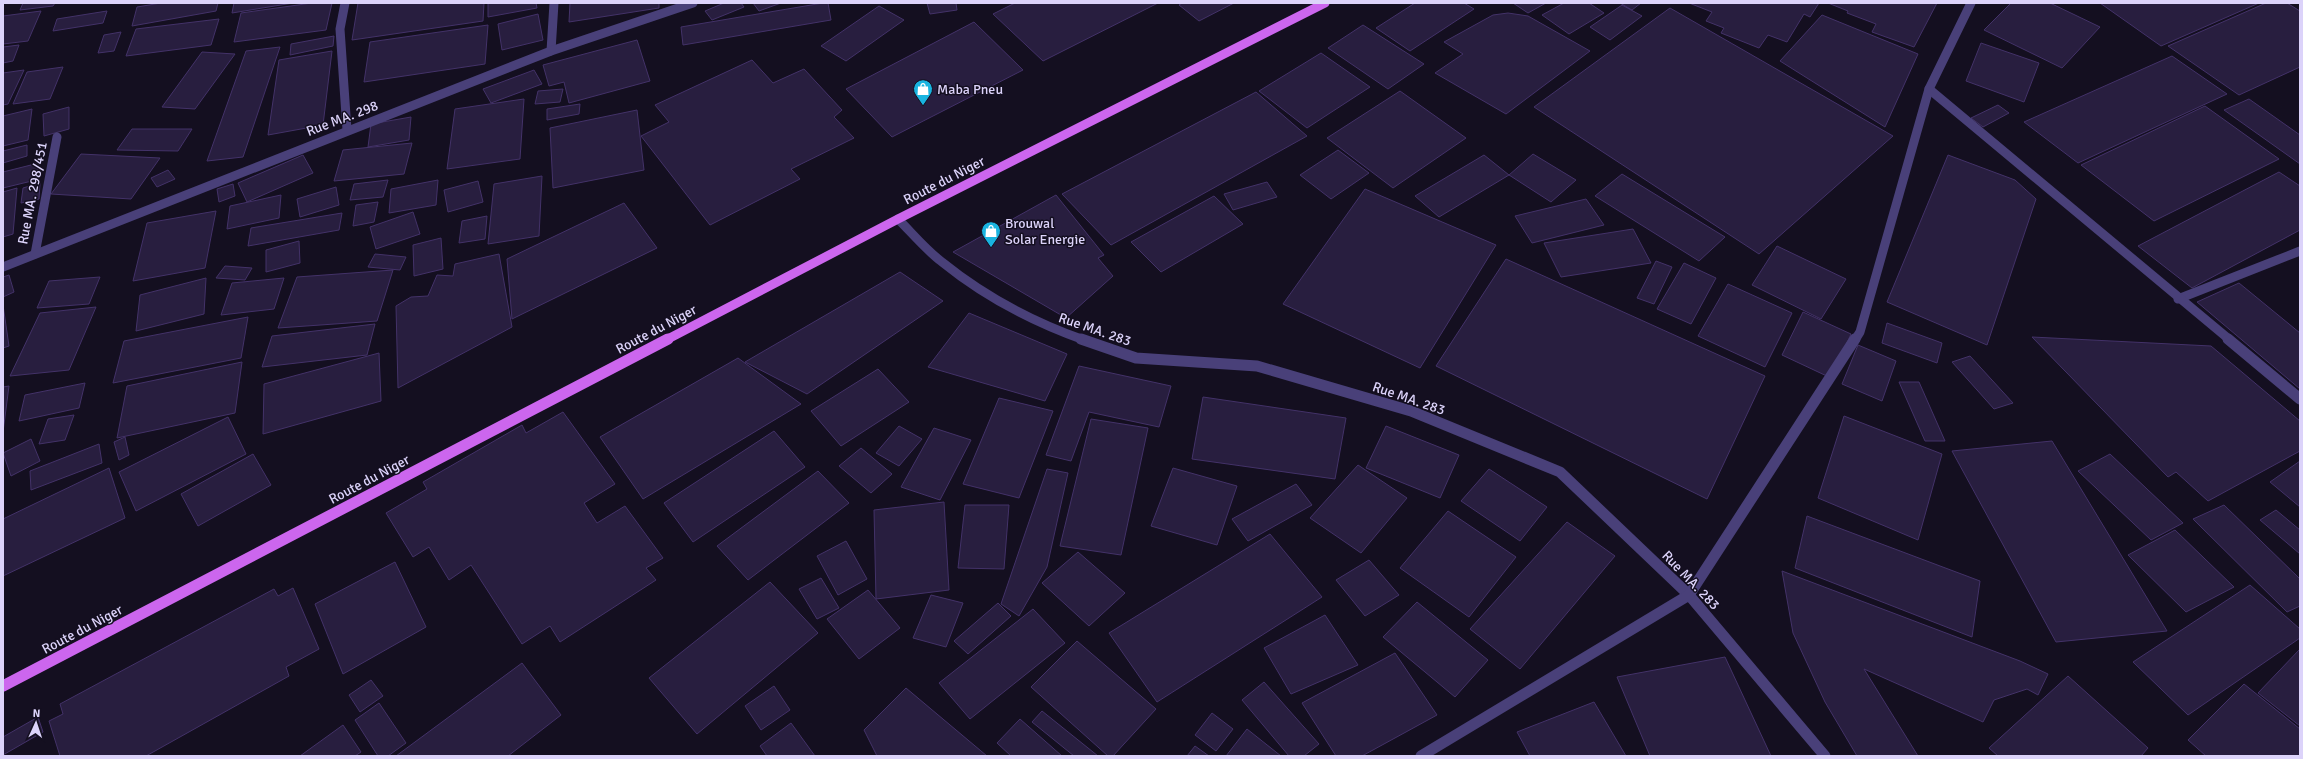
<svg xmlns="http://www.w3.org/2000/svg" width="2303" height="759" font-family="Signika,sans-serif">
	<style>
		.building { fill: #281e3f; stroke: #433268 }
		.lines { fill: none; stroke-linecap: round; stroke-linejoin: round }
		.lane { stroke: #494079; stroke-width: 9 }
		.street-far1 { stroke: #494079; stroke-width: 9 }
		.street { stroke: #494079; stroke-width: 11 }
		.primary-far1 { stroke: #c6e; stroke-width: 9 }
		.primary { stroke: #c6e; stroke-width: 11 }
		.labels { text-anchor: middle; stroke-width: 3; stroke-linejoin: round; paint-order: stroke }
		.poi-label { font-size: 14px; fill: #dcd3fa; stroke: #140f20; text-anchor: start }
		.street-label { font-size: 14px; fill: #dcd3fa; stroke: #140f20 }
	</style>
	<rect width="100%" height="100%" fill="#140f20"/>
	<g class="building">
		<path d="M23,3H55L53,6L20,10Z"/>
		<path d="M161,3H218L216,11L132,26L137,7Z"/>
		<path d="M234,3H293L232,13Z"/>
		<path d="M312,3H332L326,30L234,42L241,13Z"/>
		<path d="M358,3H484L483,21L352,40Z"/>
		<path d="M488,3H536L537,8L488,17Z"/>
		<path d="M570,3H659V8L569,22Z"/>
		<path d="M724,3H741L744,7L712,20L705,11Z"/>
		<path d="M753,3H781L759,11Z"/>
		<path d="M823,3H828L831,20L683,45L681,27Z"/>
		<path d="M927,3H956L957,10L930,14Z"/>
		<path d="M1015,3H1158L1043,61L993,14Z"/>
		<path d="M1182,3H1234L1199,21L1179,5Z"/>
		<path d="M1415,3H1464L1474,9L1410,51L1376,28Z"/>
		<path d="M1513,3H1546L1528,13Z"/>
		<path d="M1564,3H1589L1604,13L1569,34L1542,15Z"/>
		<path d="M1620,3H1641L1632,10Z"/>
		<path d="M1689,3H1819L1810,17L1804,14L1787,42L1768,35L1759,48L1721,33L1724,28L1706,21L1712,12Z"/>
		<path d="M1828,3H1937L1914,47L1872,32L1876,24L1847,13L1848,11Z"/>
		<path d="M2011,3H2050L2100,27L2062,68L1984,30Z"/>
		<path d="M2100,3H2259L2161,46Z"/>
		<path d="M2266,3H2287L2300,11V67L2239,95L2168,46Z"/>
		<path d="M1622,5L1642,16L1610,40L1590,27Z"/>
		<path d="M879,6L904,20L846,61L821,46Z"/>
		<path d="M1670,8L1893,136L1759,254L1534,107Z"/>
		<path d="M41,11L28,41L3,44V16Z"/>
		<path d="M107,11L103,23L53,31L57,19Z"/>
		<path d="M1508,13L1528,16L1590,51L1506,114L1435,73L1463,54L1444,42L1493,15Z"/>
		<path d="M538,14L543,40L502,50L498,24Z"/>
		<path d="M1822,15L1918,54L1885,127L1780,61Z"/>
		<path d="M219,19L211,45L126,56L136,29Z"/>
		<path d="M974,22L1023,70L892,137L846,89Z"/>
		<path d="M488,25L485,64L364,82L370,42Z"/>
		<path d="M1363,25L1424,64L1388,89L1328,48Z"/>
		<path d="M121,32L114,51L98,53L104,35Z"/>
		<path d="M334,36L333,46L290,55L291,44Z"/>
		<path d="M637,40L650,81L569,103L564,82L549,86L543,65Z"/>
		<path d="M1981,43L2039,63L2024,102L1966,81Z"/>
		<path d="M19,45L13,61L3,63V47Z"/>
		<path d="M280,47L243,157L207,161L246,51Z"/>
		<path d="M332,51L323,125L268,135L279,60Z"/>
		<path d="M202,52L235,54L195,109L162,107Z"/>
		<path d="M1321,53L1370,87L1307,128L1259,91Z"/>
		<path d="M2172,56L2227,94L2078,163L2024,122Z"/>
		<path d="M752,60L773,83L804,69L842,110L834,117L854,138L791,169L800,179L710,225L641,136L669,122L655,105Z"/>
		<path d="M63,67L50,99L13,104L27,72Z"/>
		<path d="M24,70L8,104L3,105V73Z"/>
		<path d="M534,70L542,84L491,103L483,89Z"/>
		<path d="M563,89L560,102L535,104L538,91Z"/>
		<path d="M1400,91L1466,138L1393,188L1327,138Z"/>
		<path d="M1256,92L1307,136L1111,245L1062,194Z"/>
		<path d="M524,99L520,159L447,169L455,109Z"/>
		<path d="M2249,99L2300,135V164L2224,110Z"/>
		<path d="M580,104L579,114L547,120V109Z"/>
		<path d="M1998,105L2009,113L1983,127L1971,118Z"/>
		<path d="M2205,106L2279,159L2154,221L2081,165Z"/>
		<path d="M69,107V129L44,136L43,114Z"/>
		<path d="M32,109L28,140L3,146V116Z"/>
		<path d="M637,110L644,170L553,188L550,128Z"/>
		<path d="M411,117L409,140L368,147L371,124Z"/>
		<path d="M132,129H192L178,151L117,150Z"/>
		<path d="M412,143L404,174L334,181L343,150Z"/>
		<path d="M27,145V156L3,163V151Z"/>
		<path d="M1338,150L1369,173L1331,199L1300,175Z"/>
		<path d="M81,154L160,158L131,199L51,194Z"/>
		<path d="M1533,154L1576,180L1551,202L1509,175Z"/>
		<path d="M303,155L313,173L247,202L238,183Z"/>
		<path d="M1484,155L1509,175L1439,217L1415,196Z"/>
		<path d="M1948,155L2015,180L2036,199L1987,345L1887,302Z"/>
		<path d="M39,163L36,180L3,188V172Z"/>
		<path d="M168,170L175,179L157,187L151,178Z"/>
		<path d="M2279,172L2300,186V230L2192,288L2138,246Z"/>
		<path d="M1622,174L1725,237L1699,261L1595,196Z"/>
		<path d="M542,176L539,236L488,244L494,184Z"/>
		<path d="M388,180L383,197L350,200L354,184Z"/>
		<path d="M438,180L436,205L389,213L391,189Z"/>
		<path d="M478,181L483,202L448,212L444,190Z"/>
		<path d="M1267,182L1277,197L1233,210L1224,194Z"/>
		<path d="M40,183L39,199L21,203L23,188Z"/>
		<path d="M233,184L235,196L219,202L217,189Z"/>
		<path d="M336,187L339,205L300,217L297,199Z"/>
		<path d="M17,188L13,234L3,237V192Z"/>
		<path d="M1365,189L1496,245L1420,368L1283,304Z"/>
		<path d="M281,195L279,218L227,229L230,206Z"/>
		<path d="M1056,195L1104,255L1098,258L1113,276L1066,318L953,252Z"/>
		<path d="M1214,196L1243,224L1161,272L1131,242Z"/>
		<path d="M1586,199L1604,225L1532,243L1515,216Z"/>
		<path d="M378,202L374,222L353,226L356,205Z"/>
		<path d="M624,203L657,248L512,319L507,259Z"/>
		<path d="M216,211L205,268L133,281L147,223Z"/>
		<path d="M413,212L420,234L376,249L370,227Z"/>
		<path d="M342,213L339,230L248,246L251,228Z"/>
		<path d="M487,216L485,239L459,243L462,221Z"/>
		<path d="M1633,229L1651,263L1561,277L1544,243Z"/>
		<path d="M441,238L443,269L414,276L413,245Z"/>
		<path d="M299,241L300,263L266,272V250Z"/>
		<path d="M1777,246L1846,279L1821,319L1752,285Z"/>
		<path d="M375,254L406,257L400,270L368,267Z"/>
		<path d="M499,254L512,327L398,388L396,306L411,297L428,296L437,275L453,276L455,264Z"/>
		<path d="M1506,259L1765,376L1707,499L1436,366Z"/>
		<path d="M1656,261L1672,267L1654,304L1637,298Z"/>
		<path d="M1684,263L1716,278L1691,324L1657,309Z"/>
		<path d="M225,266L252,268L245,280L216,278Z"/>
		<path d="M393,270L377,321L278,328L297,277Z"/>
		<path d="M900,272L943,301L807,394L745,362Z"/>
		<path d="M9,275L14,292L3,297V277Z"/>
		<path d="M100,277L89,304L37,308L49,281Z"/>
		<path d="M206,278L204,314L136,331L140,295Z"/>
		<path d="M284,278L274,309L221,315L232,283Z"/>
		<path d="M2239,283L2300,333V389L2197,302Z"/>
		<path d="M1728,284L1792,313L1765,367L1698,336Z"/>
		<path d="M3,305L9,346L3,348Z"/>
		<path d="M96,307L69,370L10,376L40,313Z"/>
		<path d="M1803,312L1851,334L1831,378L1782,355Z"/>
		<path d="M969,313L1067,354L1045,401L928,367Z"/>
		<path d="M248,317L241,358L113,383L124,341Z"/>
		<path d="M1887,323L1942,343L1937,363L1882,343Z"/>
		<path d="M375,324L367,355L262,367L272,336Z"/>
		<path d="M2032,337L2211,346L2300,421V451L2208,501L2176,472L2168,477Z"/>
		<path d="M1858,345L1896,361L1882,401L1842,384Z"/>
		<path d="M379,353L381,401L263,434L264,384Z"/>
		<path d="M1970,356L2013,403L1994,409L1952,362Z"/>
		<path d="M738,358L801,404L643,499L600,437Z"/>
		<path d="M242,362L235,413L117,438L127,386Z"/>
		<path d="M1079,366L1171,386L1159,427L1089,412L1071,461L1046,455Z"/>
		<path d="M878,369L909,402L841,446L811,411Z"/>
		<path d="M1899,382H1919L1945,441H1925Z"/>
		<path d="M85,383L79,408L19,421L25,395Z"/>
		<path d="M9,386L3,432V387Z"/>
		<path d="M1203,397L1346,418L1335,479L1192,459Z"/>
		<path d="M999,398L1053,411L1019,498L963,484Z"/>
		<path d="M563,412L615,484L584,503L597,523L625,506L663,558L646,568L656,580L560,642L550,626L522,644L471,565L449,580L429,547L413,557L386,513L427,489L423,482L522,425L526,433Z"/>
		<path d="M74,415L65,440L39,444L48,419Z"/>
		<path d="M1844,416L1942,454L1918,540L1818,498Z"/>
		<path d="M228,417L246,454L136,511L119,472Z"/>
		<path d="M1091,419L1148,428L1121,555L1060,546Z"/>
		<path d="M899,426L922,439L899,466L876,453Z"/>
		<path d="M1386,426L1459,455L1440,498L1366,468Z"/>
		<path d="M934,428L971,440L940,500L901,487Z"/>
		<path d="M774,431L805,467L693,542L664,503Z"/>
		<path d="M125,437L129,455L119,460L114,442Z"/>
		<path d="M31,439L40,461L11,476L3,453Z"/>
		<path d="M2052,441L2167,631L2056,642L1952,451Z"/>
		<path d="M99,444L102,463L31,490L30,471Z"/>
		<path d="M861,448L892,474L871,493L839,466Z"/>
		<path d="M253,454L271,485L198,526L181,494Z"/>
		<path d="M2110,454L2183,523L2151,540L2078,471Z"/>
		<path d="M2300,461V507L2270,482Z"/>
		<path d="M1358,465L1407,498L1361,553L1310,518Z"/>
		<path d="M109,468L125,518L3,576V519Z"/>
		<path d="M1173,468L1237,486L1217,545L1151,526Z"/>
		<path d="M1047,469L1068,473L1047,567L1019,616L1001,604Z"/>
		<path d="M1489,469L1547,507L1520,541L1461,501Z"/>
		<path d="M818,471L849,503L748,580L717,546Z"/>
		<path d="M1296,484L1312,505L1248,541L1232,519Z"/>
		<path d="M944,502L949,590L876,599L874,510Z"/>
		<path d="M965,505H1009L1004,569L958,568Z"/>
		<path d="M2224,505L2300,579V606L2287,612L2193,519Z"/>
		<path d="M2276,510L2300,530V554L2260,520Z"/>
		<path d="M1448,511L1516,557L1469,617L1400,568Z"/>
		<path d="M1807,516L1980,581L1972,637L1795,568Z"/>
		<path d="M1567,522L1615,556L1520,669L1470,629Z"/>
		<path d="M2175,530L2234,587L2186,612L2128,555Z"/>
		<path d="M1270,534L1322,597L1157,702L1109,633Z"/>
		<path d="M846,541L867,579L838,595L817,556Z"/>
		<path d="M1078,552L1125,593L1089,626L1042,583Z"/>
		<path d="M1369,560L1399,595L1365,616L1336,580Z"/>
		<path d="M395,562L426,627L343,674L315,604Z"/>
		<path d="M1782,571L2020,661L2048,674L2038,695L2027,689L1994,700L1983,722L1864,669L1918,756H1857L1825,702L1793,633Z"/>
		<path d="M821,578L839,608L817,619L799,589Z"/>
		<path d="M770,582L818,633L697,734L649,678Z"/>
		<path d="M2250,585L2300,629V638L2188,715L2133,662Z"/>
		<path d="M293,588L319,649L286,667L289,676L146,756H60L49,721L63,714L60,704L274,589L278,596Z"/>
		<path d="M868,590L900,628L859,659L827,619Z"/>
		<path d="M931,595L963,603L946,647L913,638Z"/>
		<path d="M1417,602L1488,660L1455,697L1383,637Z"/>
		<path d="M998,603L1011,616L968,654L954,641Z"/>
		<path d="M1033,609L1065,643L970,719L939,683Z"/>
		<path d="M1325,615L1358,665L1291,694L1264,648Z"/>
		<path d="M1077,641L1156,709L1113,756H1108L1031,687Z"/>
		<path d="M2300,649V726L2258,693Z"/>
		<path d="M1395,653L1437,715L1362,756H1336L1302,703Z"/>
		<path d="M1725,657L1771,756H1650L1617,677Z"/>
		<path d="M522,663L561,715L508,756H396Z"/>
		<path d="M2068,676L2148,748L2141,756H1998L1989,748Z"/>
		<path d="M371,680L383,696L360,712L349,695Z"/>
		<path d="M1264,682L1319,744L1304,756H1289L1242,700Z"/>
		<path d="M2244,684L2300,729V756H2206L2188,740Z"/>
		<path d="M774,686L790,710L761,730L745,706Z"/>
		<path d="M906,688L987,756H877L864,730Z"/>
		<path d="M1594,702L1626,756H1530L1517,732Z"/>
		<path d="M379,703L406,743L388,756H378L355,720Z"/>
		<path d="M1042,711L1098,756H1074L1032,722Z"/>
		<path d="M1212,713L1233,729L1216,751L1195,735Z"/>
		<path d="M38,717L43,732L3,755V737Z"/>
		<path d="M1020,719L1062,756H1011L997,743Z"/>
		<path d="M791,723L815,756H767L760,746Z"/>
		<path d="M343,725L361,752L355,756H300Z"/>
		<path d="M1247,729L1281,756H1226Z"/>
		<path d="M1195,746L1209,756H1187Z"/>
	</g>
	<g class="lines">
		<g class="lane">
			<path d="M345,3L340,29L347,130"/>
			<path d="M551,51L554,3"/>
			<path d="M35,254L57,137"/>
			<path d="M2178,299L2300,251"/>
		</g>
		<g class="street-far1">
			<path d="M1929,89L2230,340"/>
			<path d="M898,219C912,233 926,250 942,262C984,296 1033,322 1084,340"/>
			<path d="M3,267L551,51L693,3"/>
			<path d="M1855,340L1860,332L1929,89L1971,3"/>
		</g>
		<g class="street">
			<path d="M1081,339L1136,358L1257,366L1411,411L1560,472L1689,595L1825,756"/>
			<path d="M2228,339L2300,399"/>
			<path d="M1421,756L1689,595L1855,339"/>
		</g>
		<path class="primary-far1" d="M666,340L898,219L1325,3"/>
		<path class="primary" d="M3,686L668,339"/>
	</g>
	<defs>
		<g id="shop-pin" transform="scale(1)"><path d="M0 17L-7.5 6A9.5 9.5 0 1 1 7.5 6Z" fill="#19b4e0" stroke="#140f20"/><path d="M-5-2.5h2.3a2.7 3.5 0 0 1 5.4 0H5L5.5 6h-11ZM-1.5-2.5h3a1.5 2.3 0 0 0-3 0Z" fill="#fff"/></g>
	</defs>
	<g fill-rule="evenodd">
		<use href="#shop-pin" x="923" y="89"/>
		<use href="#shop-pin" x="991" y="231"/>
	</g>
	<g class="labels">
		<g class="poi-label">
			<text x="937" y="94">Maba Pneu</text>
			<text x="1005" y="228">Brouwal<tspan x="1005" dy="16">Solar Energie</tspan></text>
		</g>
		<g class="street-label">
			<text transform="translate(342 118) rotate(-21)" y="5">Rue MA. 298</text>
			<text transform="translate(944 180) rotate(-27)" y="5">Route du Niger</text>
			<text transform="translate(32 193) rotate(-79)" y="5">Rue MA. 298/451</text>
			<text transform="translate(656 329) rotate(-28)" y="5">Route du Niger</text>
			<text transform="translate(1095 329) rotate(19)" y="5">Rue MA. 283</text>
			<text transform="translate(1409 398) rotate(19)" y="5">Rue MA. 283</text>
			<text transform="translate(369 479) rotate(-28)" y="5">Route du Niger</text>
			<text transform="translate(1691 580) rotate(46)" y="5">Rue MA. 283</text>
			<text transform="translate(82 629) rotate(-28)" y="5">Route du Niger</text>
		</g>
	</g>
	<rect width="2303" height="759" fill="none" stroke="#dcd3fa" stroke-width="8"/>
	<g transform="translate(36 723) rotate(3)" stroke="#140f20" stroke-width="3" paint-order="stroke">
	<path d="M0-3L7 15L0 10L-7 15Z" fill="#dcd3fa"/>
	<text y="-6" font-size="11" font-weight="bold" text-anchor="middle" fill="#dcd3fa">N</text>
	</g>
</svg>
